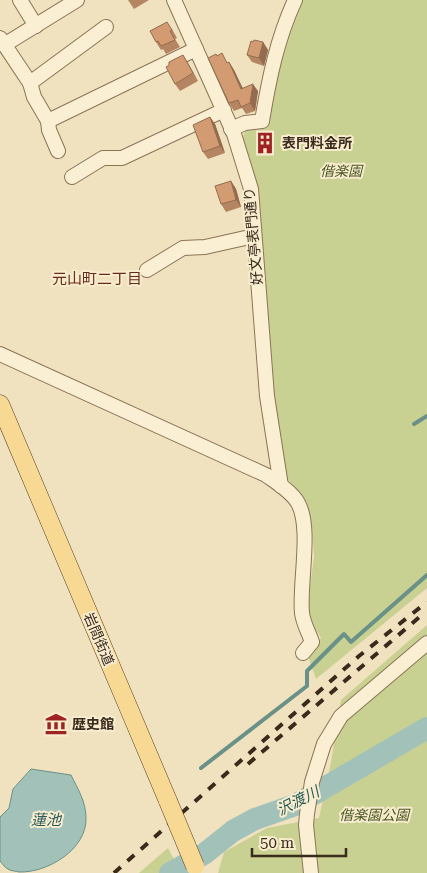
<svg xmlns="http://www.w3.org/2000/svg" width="427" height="873" font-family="'Roboto Serif','Noto Sans JP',serif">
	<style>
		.green { fill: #c8d092 }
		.water { fill: #a2c2b9; stroke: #699187 }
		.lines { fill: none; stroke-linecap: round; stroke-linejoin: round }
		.stream { stroke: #699187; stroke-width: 4 }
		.river { stroke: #a2c2b9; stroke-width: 22 }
		.minor-casing { stroke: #8b7356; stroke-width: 16 }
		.major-casing { stroke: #58402b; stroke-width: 19 }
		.minor { stroke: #fbefd3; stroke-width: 14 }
		.major { stroke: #f7d993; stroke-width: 18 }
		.rail { stroke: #392a1c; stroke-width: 4; stroke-dasharray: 9 9; stroke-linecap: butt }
		.major-bridge-casing { stroke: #58402b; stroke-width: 19; stroke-linecap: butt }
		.major-bridge { stroke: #f7d993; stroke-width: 18 }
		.wall { fill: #b58562 }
		.shaded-wall { fill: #936c50 }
		.building { fill: #d29b72; stroke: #936c50 }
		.labels { text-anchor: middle; stroke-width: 4; stroke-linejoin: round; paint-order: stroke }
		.poi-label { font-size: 14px; font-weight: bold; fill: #392a1c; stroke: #f8eccf; text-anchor: start }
		.park-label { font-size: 14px; font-style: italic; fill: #495721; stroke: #f8eccf }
		.street-label { font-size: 14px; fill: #392a1c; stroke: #f8eccf }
		.neighbourhood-label { font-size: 15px; fill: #692a18; stroke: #f8eccf }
		.water-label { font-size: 15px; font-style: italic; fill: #2a5a58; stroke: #f8eccf }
	</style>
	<rect width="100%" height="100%" fill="#f1e2bf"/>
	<g class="green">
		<path d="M300,0H427V588L316,679L308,656L321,638L306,614L314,557L312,528L307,503L287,478L280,453L241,142L248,124H267L271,92L286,41Z"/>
		<path d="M427,625V873H218L224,852L267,828L319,818L331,762L341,700Z"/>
		<path d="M168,848L181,873H139Z"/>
	</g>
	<g class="water">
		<path d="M31,769L71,775C78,789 86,802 86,818C87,849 48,873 19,872C16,871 10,871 8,869C5,868 2,863 0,861V817L9,808L13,789Z"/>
		<path d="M185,860L189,868L180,873H160Z"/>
	</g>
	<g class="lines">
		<g class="stream">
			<path d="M414,424L427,416"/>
			<path d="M201,768L307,686V671L344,634L351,642L427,575"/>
		</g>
		<path class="river" d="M170,873L204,854L233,831L255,819L295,805L427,728"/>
		<g class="minor-casing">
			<g id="minor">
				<path d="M20,0L36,26"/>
				<path d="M174,0L234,134L251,189L267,396L281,486"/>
				<path d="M0,38L30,83L34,97L48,121L49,130L58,151"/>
				<path d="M4,45L77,0"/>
				<path d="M30,83L106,27"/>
				<path d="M48,121L196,49"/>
				<path d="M231,129L245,123L262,121C269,79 277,39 295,0"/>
				<path d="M72,177L103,158H122L224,110"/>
				<path d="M147,270L183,248L205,247L254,236"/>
				<path d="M0,354L266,475C277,483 291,491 298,503C312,528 299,584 302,613C303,623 309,633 312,642L303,653"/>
				<path d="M311,873L306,825L307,814L312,782L324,744L341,716L427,643"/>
			</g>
		</g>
		<g class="major-casing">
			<path id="major" d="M0,404L168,801"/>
		</g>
		<use href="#minor" class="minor"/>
		<use href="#major" class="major"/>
		<g class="rail">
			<path d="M248,764L423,614"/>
			<path d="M114,873L359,656L427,602"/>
		</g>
		<g class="major-bridge-casing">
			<path id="major-bridge" d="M168,801L195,866"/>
		</g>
		<use href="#major-bridge" class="major-bridge"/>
	</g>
	<g class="wall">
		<path d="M128,0H149L134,9Z"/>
		<path d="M172,29L177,38L175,39L180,47L166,54L163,49L161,50L156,42Z"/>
		<path d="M253,42H263L268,50L264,66L252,62L247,55Z"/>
		<path d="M183,55L198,81L180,91L175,84Z"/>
		<path d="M217,55L228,63L229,62L234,70L243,89L258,91L255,111L246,114L242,108L234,111L229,103Z"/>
		<path d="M210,117L215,124L225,153L208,159L203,152Z"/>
		<path d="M231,181L236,189L241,207L226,212L221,204Z"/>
	</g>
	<g class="shaded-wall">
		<path d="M263,42L268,50L264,66L259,58Z"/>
		<path d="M183,55L188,63L198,81L193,73Z"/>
		<path d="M229,62L234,70L247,97L241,89Z"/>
		<path d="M253,84L258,91L255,111L250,103Z"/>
		<path d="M210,117L215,124L225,153L220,146Z"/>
		<path d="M231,181L236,189L241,207L236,200Z"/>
	</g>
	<g class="building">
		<path d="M167,22L172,30L170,31L175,40L161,46L158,41L156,42L150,31Z"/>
		<path d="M254,40L263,42L259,58L247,55L251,41L253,42Z"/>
		<path d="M222,53L227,63L229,62L241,89L253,84L250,103L241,107L238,100L229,103L208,58L216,54L217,56Z"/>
		<path d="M183,55L193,73L175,84L166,67L169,65V62Z"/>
		<path d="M210,117L220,146L203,152L193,125Z"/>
		<path d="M231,181L236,200L221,204L215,186Z"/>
	</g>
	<defs>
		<g id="building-bare" transform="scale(1.725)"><path d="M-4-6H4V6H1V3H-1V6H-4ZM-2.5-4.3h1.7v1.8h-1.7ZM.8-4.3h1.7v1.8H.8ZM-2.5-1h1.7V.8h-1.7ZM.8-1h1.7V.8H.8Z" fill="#9e2222" stroke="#f8eccf" stroke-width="2.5" paint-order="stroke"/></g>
		<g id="museum-bare" transform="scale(1.725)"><path d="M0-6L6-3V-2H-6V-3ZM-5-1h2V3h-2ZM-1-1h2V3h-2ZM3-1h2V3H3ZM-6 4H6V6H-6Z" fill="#9e2222" stroke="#f8eccf" stroke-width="2.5" paint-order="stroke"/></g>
	</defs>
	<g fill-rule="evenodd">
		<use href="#building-bare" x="265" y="143"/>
		<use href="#museum-bare" x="56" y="724"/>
	</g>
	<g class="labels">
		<g class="poi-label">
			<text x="282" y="148">表門料金所</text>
			<text x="72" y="729">歴史館</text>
		</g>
		<g class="park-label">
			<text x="341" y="176">偕楽園</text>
			<text x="374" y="820">偕楽園公園</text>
		</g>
		<g class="street-label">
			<text transform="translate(253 236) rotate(-95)" y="5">好文亭表門通り</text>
			<text transform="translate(99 639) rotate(67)" y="5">岩間街道</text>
		</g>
		<g class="neighbourhood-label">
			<text x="97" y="284">元山町二丁目</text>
		</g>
		<g class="water-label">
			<text transform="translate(298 801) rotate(-27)" y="5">沢渡川</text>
			<text x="46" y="825">蓮池</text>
		</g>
	</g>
	<path d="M252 848v8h94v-8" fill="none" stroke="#392a1c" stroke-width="2.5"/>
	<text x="260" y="848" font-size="15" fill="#392a1c" stroke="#f8eccf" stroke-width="4" paint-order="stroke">50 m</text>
</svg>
